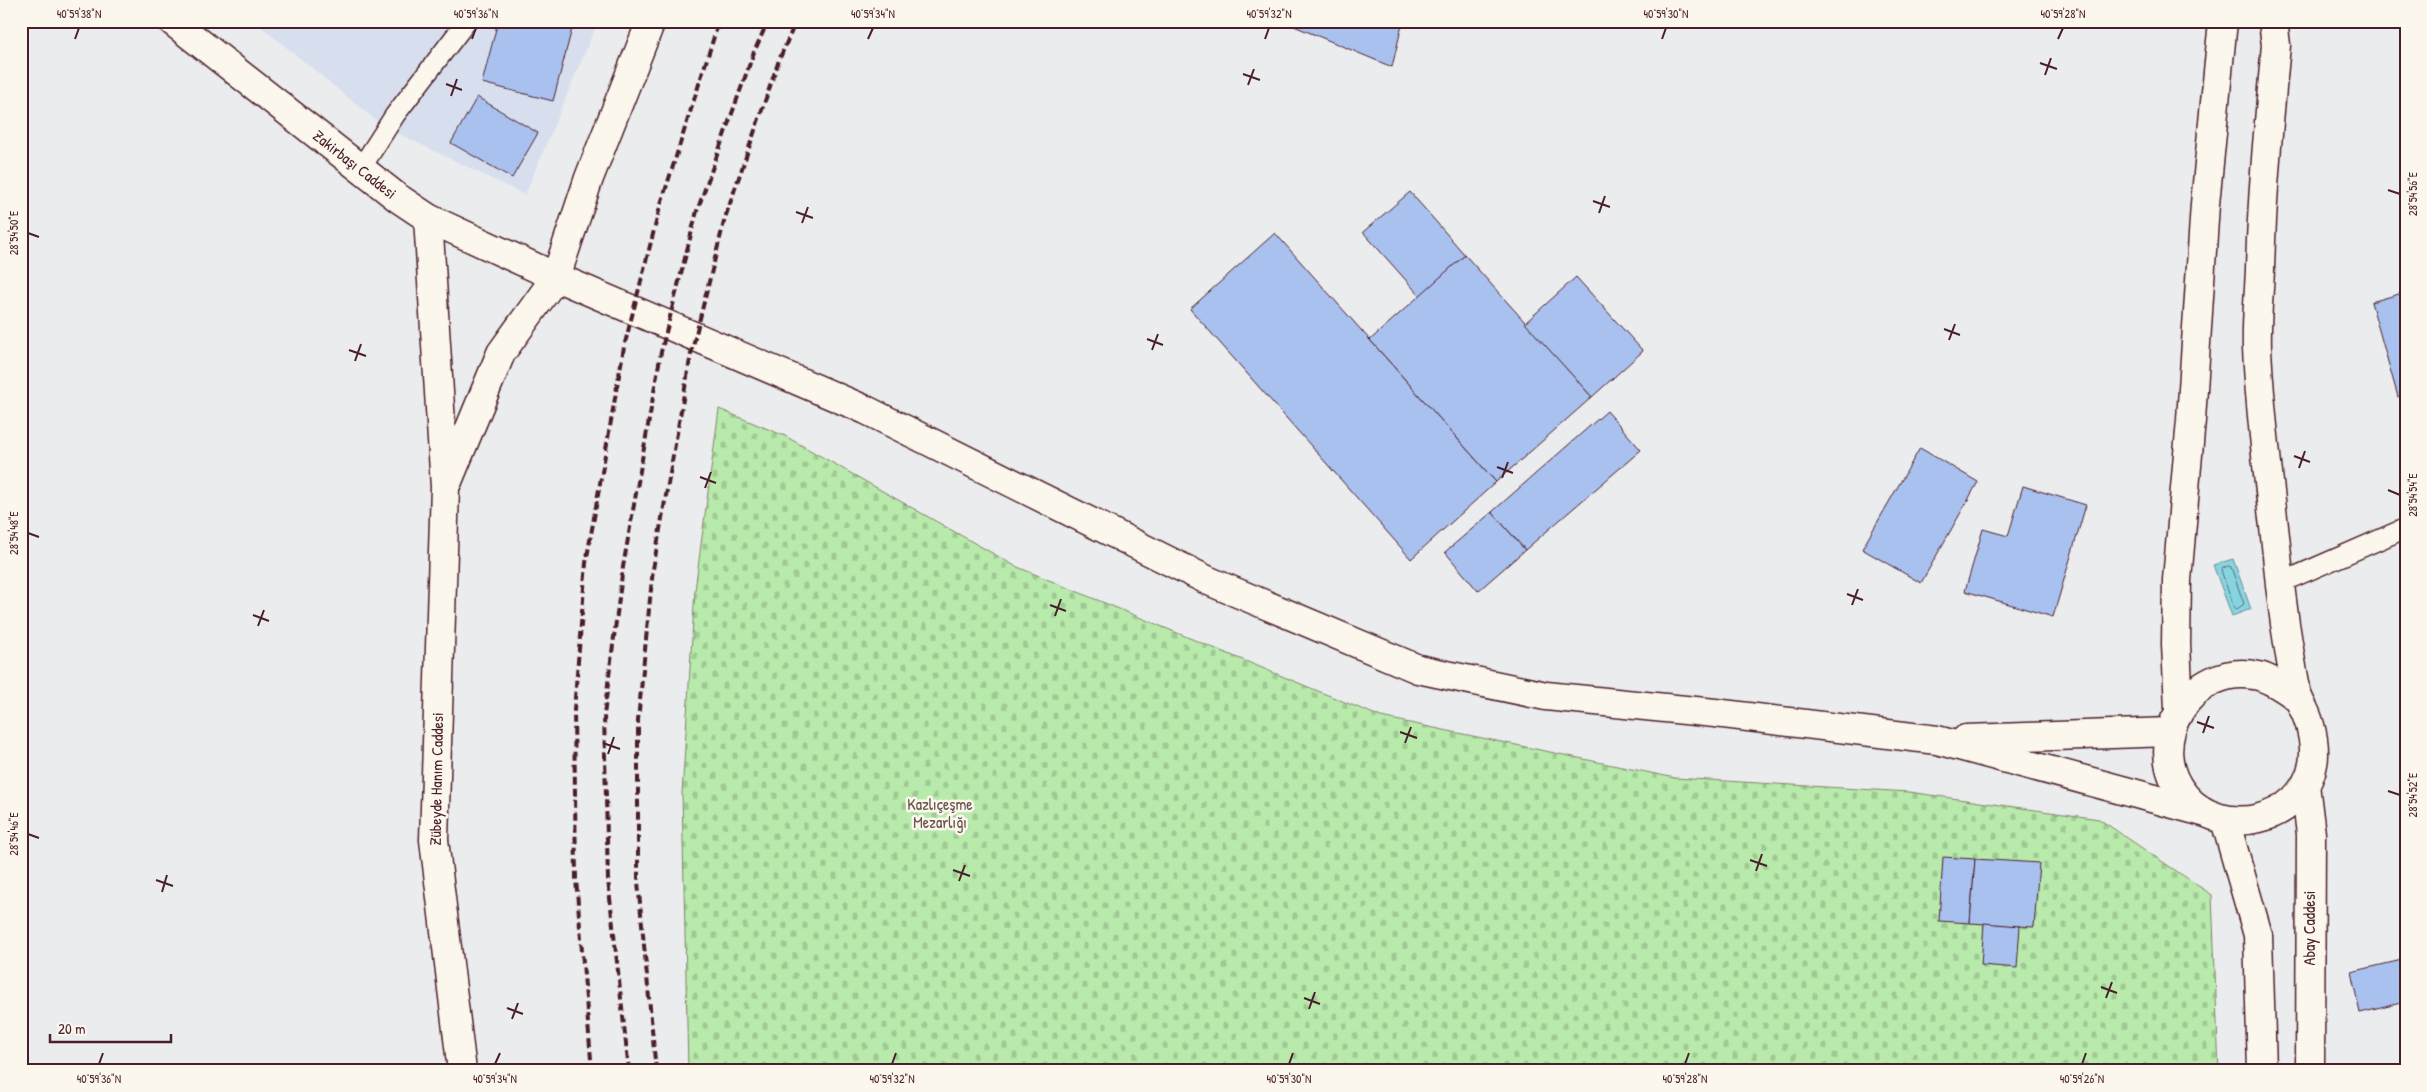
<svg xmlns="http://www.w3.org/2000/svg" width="2427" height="1092" font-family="'Patrick Hand',sans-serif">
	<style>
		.built { fill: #d7dfee }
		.cemetery { fill: url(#cemetery-stones); stroke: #80846b }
		.water { fill: #85d5e0; stroke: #6d8c98 }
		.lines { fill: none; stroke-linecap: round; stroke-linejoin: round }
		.shore { stroke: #626873; stroke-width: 1 }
		.building { fill: #a9c1ef; stroke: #4a1f2b }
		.service-casing { stroke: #4a1f2b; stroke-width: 22 }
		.tertiary-casing { stroke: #4a1f2b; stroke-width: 31 }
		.secondary-casing { stroke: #4a1f2b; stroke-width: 31 }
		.service { stroke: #fbf7ec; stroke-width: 19 }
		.tertiary { stroke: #fbf7ec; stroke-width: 28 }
		.secondary { stroke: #fbf7ec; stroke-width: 28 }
		.rail { stroke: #4a1f2b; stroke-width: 4; stroke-dasharray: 8 4; stroke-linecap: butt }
		.ticks { fill: none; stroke: #4a1f2b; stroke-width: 2 }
		.labels { text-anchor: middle; stroke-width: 5; stroke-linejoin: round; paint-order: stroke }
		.street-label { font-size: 16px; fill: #4a1f2b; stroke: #fbf7ec }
		.park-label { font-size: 16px; fill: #65524b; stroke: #fbf7ec }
		.neatline { fill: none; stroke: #4a1f2b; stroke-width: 2 }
		.ticks-label { font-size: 12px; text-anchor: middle; fill: #4a1f2b }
	</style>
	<defs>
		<pattern id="cemetery-stones" width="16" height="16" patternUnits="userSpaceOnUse" patternTransform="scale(1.25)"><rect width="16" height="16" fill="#b7eaab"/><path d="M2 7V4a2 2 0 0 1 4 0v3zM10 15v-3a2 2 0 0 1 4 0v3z" fill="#9fc893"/></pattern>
	</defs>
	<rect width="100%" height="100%" fill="#ebeced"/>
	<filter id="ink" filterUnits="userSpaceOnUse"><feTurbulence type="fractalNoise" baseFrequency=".02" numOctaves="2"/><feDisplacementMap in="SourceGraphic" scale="10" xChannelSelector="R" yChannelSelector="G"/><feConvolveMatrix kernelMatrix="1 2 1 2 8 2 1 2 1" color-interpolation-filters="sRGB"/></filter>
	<g filter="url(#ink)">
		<path class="built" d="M254,21H598L525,195L383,126Z"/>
		<path class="cemetery" d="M719,409L785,436L1015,566L1381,717L1675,778L1909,792L2099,819L2212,895L2219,1071H688L682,794L695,590Z"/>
		<path class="water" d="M2233,559L2251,609L2232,616L2213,565Z"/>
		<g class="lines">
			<path class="shore" d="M2228,566L2231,567L2244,604L2237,609L2234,608L2221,570Z"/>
		</g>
		<g class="building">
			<path d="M498,21H574L553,101L482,83Z"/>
			<path d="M1282,21H1403L1392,67Z"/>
			<path d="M477,97L538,133L512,178L451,143Z"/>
			<path d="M1410,192L1465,255L1420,296L1363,232Z"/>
			<path d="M1275,233L1496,482L1411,559L1190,309Z"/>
			<path d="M1465,255L1592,397L1496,482L1370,340Z"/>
			<path d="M1576,277L1643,351L1592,397L1525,323Z"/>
			<path d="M2406,292V395L2398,397L2371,302Z"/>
			<path d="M1607,411L1641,450L1525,550L1492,512Z"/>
			<path d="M1920,448L1978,482L1921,583L1862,549Z"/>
			<path d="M2023,486L2086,505L2053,617L1965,591L1983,529L2008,536Z"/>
			<path d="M1492,512L1525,550L1478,591L1445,552Z"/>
			<path d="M1943,857L1975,859L1970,923L1939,921Z"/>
			<path d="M1975,859L2039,863L2034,927L1970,923Z"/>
			<path d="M1984,923L2020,926L2017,968L1981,965Z"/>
			<path d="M2406,959V1002L2360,1013L2351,972Z"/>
		</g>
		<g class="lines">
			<g class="service-casing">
				<g id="service">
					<path d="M361,168L395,115L467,21"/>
					<path d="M2280,583L2406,528"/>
				</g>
			</g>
			<g class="tertiary-casing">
				<g id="tertiary">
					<path d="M172,21L398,198L428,218L556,277L866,410L1209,581L1418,669L1546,696L1715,713L1937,740L2203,812"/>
					<path d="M428,218L445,487L434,840L462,1071"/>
					<path d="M448,481L501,353L556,277L589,178L651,21"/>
					<path d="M1966,739L2170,732"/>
				</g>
			</g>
			<g class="secondary-casing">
				<g id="secondary">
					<path d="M2273,21L2276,45C2269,120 2262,194 2260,269C2259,295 2256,322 2257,348C2260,417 2270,486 2277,555C2281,601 2288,648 2297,694C2299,701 2303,707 2306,714C2312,728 2316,749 2313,764C2302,822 2222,840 2185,796C2140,744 2192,660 2259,676C2273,680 2286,689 2298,698"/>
					<path d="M2179,708L2176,644L2177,580L2191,420L2205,204L2223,21"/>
					<path d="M2305,785L2311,834L2310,1071"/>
					<path d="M2225,820L2258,935L2262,1071"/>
				</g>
			</g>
			<use href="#service" class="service"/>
			<use href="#tertiary" class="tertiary"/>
			<use href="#secondary" class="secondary"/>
			<g class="rail">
				<path d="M592,1071L576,879L574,710L586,563L624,347L660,207L719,21"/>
				<path d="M629,1071L608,880L604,715L623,567L661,352L697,211L754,52L768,21"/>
				<path d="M656,1071L638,882V720L653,569L691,354L725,218L779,60L796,21"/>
			</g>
		</g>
	</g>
	<path class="ticks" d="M75,39L79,28M472,39L476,28M868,39L873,28M1265,39L1269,28M1662,39L1666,28M2058,39L2063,28M2040,63L2057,69M1243,74L1260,80M2045,75L2051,58M446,84L462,90M1248,85L1254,69M451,96L457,79M2388,190L2400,194M1593,201L1610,207M796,212L813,218M1599,213L1605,196M802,223L808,207M28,233L39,237M1944,329L1960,335M1147,339L1163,345M1949,340L1955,324M349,350L366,356M1152,350L1158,334M355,361L361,344M2294,456L2310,462M1497,467L1513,473M2299,468L2305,451M700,477L716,483M1502,478L1508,462M705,488L711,472M2388,490L2400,495M28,533L39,537M1847,594L1863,600M1050,605L1066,611M1852,605L1858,589M253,615L269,621M1055,616L1061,599M258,626L264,610M2197,722L2214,728M1400,732L1417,738M2203,733L2209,716M603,743L620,749M1405,743L1411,727M608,754L614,737M2388,791L2400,795M28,834L39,838M1750,860L1767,866M953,870L970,876M1756,871L1762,854M156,880L173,886M959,881L965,865M162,892L167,875M2101,987L2117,993M1304,998L1320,1004M2106,998L2112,982M507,1008L523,1014M1309,1009L1315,992M512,1019L518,1003M99,1064L103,1053M495,1064L500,1053M892,1064L896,1053M1289,1064L1293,1053M1685,1064L1689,1053M2082,1064L2086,1053"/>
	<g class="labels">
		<g class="street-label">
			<text transform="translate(355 164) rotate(38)" y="6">Zakirbaşı Caddesi</text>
			<text transform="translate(436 779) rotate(-89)" y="6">Zübeyde Hanım Caddesi</text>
			<text transform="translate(2309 928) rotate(-90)" y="6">Abay Caddesi</text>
		</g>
		<g class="park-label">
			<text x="940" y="810">Kazlıçeşme<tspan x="940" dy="18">Mezarlığı</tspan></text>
		</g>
	</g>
	<rect width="2427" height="1092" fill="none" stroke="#fbf7ec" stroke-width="55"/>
	<path d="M50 1034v8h121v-8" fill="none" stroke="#4a1f2b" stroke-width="2.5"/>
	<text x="58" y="1034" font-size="15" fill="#4a1f2b" stroke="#fbf7ec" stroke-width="4" paint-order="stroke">20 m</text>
	<rect x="28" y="28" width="2372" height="1036" class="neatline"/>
	<g class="ticks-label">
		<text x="79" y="18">40°59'38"N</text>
		<text x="476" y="18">40°59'36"N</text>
		<text x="873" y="18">40°59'34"N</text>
		<text x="1269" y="18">40°59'32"N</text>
		<text x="1666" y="18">40°59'30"N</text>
		<text x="2063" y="18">40°59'28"N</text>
		<text transform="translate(2413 194) rotate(-90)" y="4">28°54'56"E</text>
		<text transform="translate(14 233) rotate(-90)" y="4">28°54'50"E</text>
		<text transform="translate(2413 495) rotate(-90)" y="4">28°54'54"E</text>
		<text transform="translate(14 533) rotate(-90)" y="4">28°54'48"E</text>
		<text transform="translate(2413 795) rotate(-90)" y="4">28°54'52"E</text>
		<text transform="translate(14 834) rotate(-90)" y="4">28°54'46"E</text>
		<text x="99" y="1083">40°59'36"N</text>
		<text x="495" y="1083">40°59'34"N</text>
		<text x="892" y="1083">40°59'32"N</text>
		<text x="1289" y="1083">40°59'30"N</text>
		<text x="1685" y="1083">40°59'28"N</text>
		<text x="2082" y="1083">40°59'26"N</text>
	</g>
</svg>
